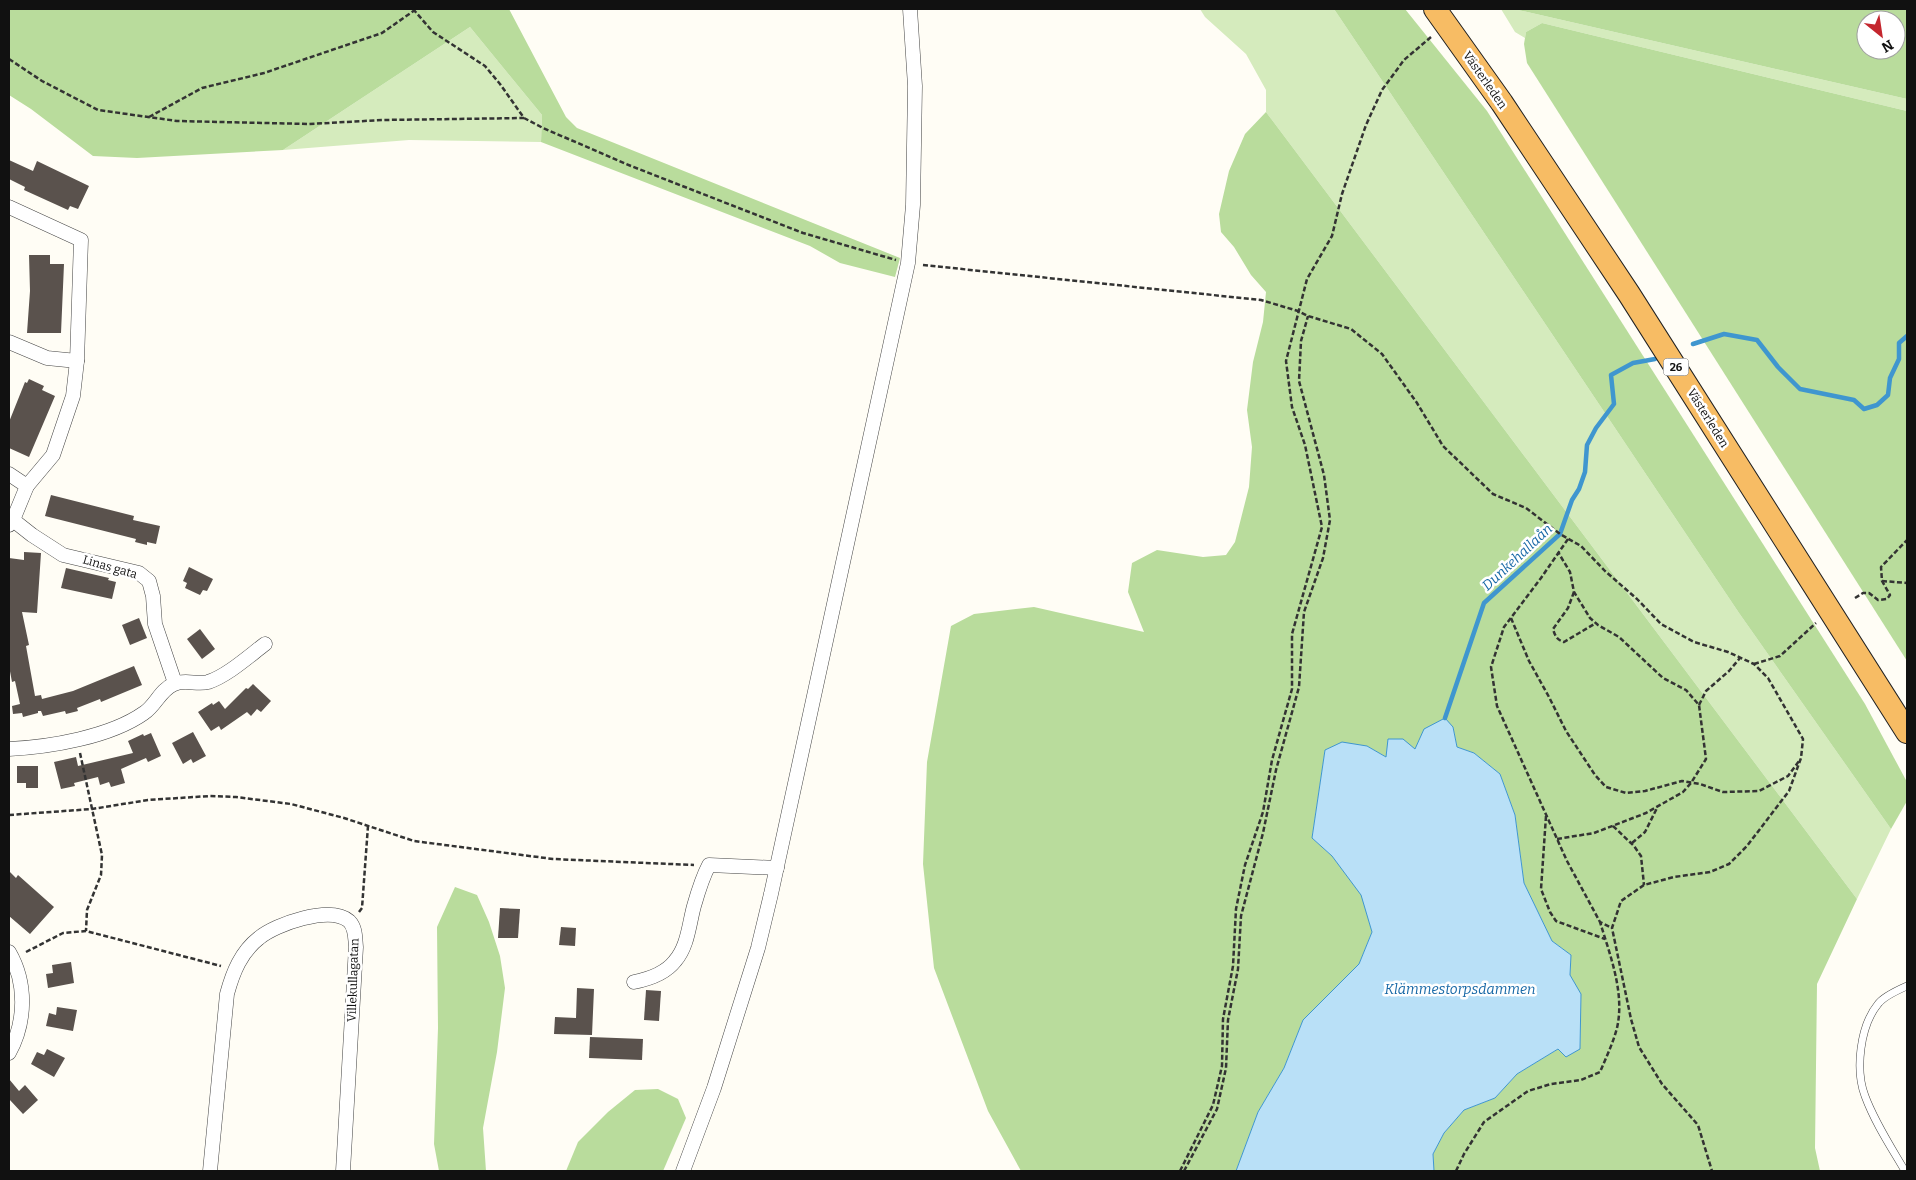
<svg xmlns="http://www.w3.org/2000/svg" width="1916" height="1180" font-family="Bitter,serif">
	<style>
		.green { fill: #d5ebbd }
		.forest { fill: #b9dc9c; fill-rule: evenodd }
		.water { fill: #b9e0f7; stroke: #3f96cf }
		.lines { fill: none; stroke-linecap: round; stroke-linejoin: round }
		.stream { stroke: #3f96cf; stroke-width: 4.5 }
		.building { fill: #5a524d }
		.service-casing { stroke: #444; stroke-width: 8 }
		.minor-casing { stroke: #444; stroke-width: 15 }
		.trunk-casing { stroke: #222; stroke-width: 24 }
		.path { stroke: #333; stroke-width: 2.5; stroke-dasharray: 5 2.5; stroke-linecap: butt }
		.service { stroke: #fff; stroke-width: 7 }
		.minor { stroke: #fff; stroke-width: 14 }
		.trunk { stroke: #f7bc64; stroke-width: 22 }
		.labels { text-anchor: middle; stroke-width: 5; stroke-linejoin: round; paint-order: stroke }
		.shield { fill: #fff; stroke: #585858; stroke-width: 1 }
		.shield-label { font-size: 11px; font-weight: bold; fill: #111 }
		.street-label { font-size: 12px; fill: #111; stroke: #fff }
		.water-label { font-size: 14px; font-style: italic; fill: #1768a6; stroke: #fff }
	</style>
	<rect width="100%" height="100%" fill="#fffdf5"/>
	<g class="green">
		<path d="M1200,9H1334L1739,613L1891,829L1857,899L1266,112V90L1246,54L1205,17Z"/>
		<path d="M1501,9L1518,10L1907,99V111L1542,23L1526,32L1525,38L1515,32Z"/>
		<path d="M470,27L542,115L541,142L409,140L283,150Z"/>
	</g>
	<g class="forest">
		<path d="M9,9H509L566,117L577,128L900,258L895,277L840,263L810,246L541,142L542,115L470,27L283,150L137,158L93,156L31,109L9,95Z"/>
		<path d="M1334,9H1405L1487,111L1865,704L1907,782V801L1891,829L1739,613Z"/>
		<path d="M1513,9H1907V99L1518,10ZM1866,20H1896V50H1866Z"/>
		<path d="M1542,23L1907,111V661L1527,63L1524,44L1526,32Z"/>
		<path d="M1266,112L1857,899L1817,984L1815,1148L1820,1171H1434L1433,1154L1444,1133L1464,1110L1495,1098L1517,1074L1558,1049L1580,1048L1581,995L1570,975L1571,955L1552,941L1524,883L1515,815L1500,774L1474,753L1457,747L1453,727L1415,749L1386,757L1367,746L1325,750L1312,838L1332,856L1362,895L1372,932L1359,964L1303,1020L1284,1068L1258,1112L1236,1171H1021L988,1111L934,968L923,864L927,762L951,626L974,614L1034,607L1144,632L1128,592L1132,563L1157,550L1203,557L1226,555L1235,542L1249,487L1252,447L1247,410L1253,362L1263,322L1266,292L1251,275L1234,247L1221,232L1219,214L1229,171L1245,134Z"/>
		<path d="M455,887L477,895L489,922L500,956L505,988L497,1052L483,1128L486,1171H439L434,1144L438,1028L437,927Z"/>
		<path d="M658,1089L678,1099L686,1118L663,1171H566L578,1142L608,1112L635,1090Z"/>
	</g>
	<path class="water" d="M1445,718L1453,727L1457,747L1474,753L1500,774L1515,815L1524,883L1552,941L1571,955L1570,975L1581,994L1580,1049L1566,1057L1558,1049L1517,1074L1495,1098L1464,1110L1444,1133L1433,1154L1434,1171H1236L1258,1112L1284,1068L1303,1020L1359,964L1372,932L1361,895L1332,856L1312,838L1325,750L1342,742L1367,746L1386,757L1388,739H1403L1415,749L1424,729Z"/>
	<g class="lines">
		<g class="stream">
			<path d="M1693,344L1724,334L1757,340L1778,367L1800,389L1854,400L1864,409L1877,405L1888,395L1890,378L1899,359V343L1907,336"/>
			<path d="M1445,718L1484,603L1560,534L1572,500L1579,489L1585,472L1587,445L1596,428L1614,404L1611,375L1633,363L1655,359"/>
		</g>
	</g>
	<g class="building">
		<path d="M9,160L33,171L37,161L89,186L78,209L70,206L68,210L24,190L25,187L9,179Z"/>
		<path d="M29,255H50V264H64L61,333H27L30,291Z"/>
		<path d="M29,379L44,386L42,390L55,396L29,457L9,448V422L25,382L27,383Z"/>
		<path d="M51,495L134,516L133,520L160,526L156,544L147,542V545L135,542L136,539L45,516Z"/>
		<path d="M24,552L41,553L37,613L22,612L29,645L26,646L35,696L41,695L42,699L73,691L134,666L142,685L101,702L100,699L77,708L78,711L66,714L65,711L43,716L41,711H38V713L23,717L22,713L13,714L12,706L20,704L15,681L12,682L9,666V558L24,560Z"/>
		<path d="M189,567L213,579L207,591L203,590L200,595L185,588L187,583L183,581Z"/>
		<path d="M66,568L109,578L108,580L116,582L112,599L61,588Z"/>
		<path d="M139,618L147,638L130,645L122,625Z"/>
		<path d="M200,629L215,649L202,659L187,639Z"/>
		<path d="M253,684L271,701L261,712L257,709L251,716L247,712L221,730L219,726L211,731L198,712L212,703L213,705L219,701L225,709L246,688L248,689Z"/>
		<path d="M193,732L206,756L193,763L191,759L183,764L172,743Z"/>
		<path d="M151,733L161,756L148,762L146,758L121,769L125,783L111,787L109,782L100,785L98,777L74,783L75,786L61,789L54,762L76,757L78,766L133,753L128,741L143,734L144,736Z"/>
		<path d="M17,766H38V788H26V783H17Z"/>
		<path d="M9,871L16,878L18,875L54,907L30,934L9,916Z"/>
		<path d="M500,908L520,909L518,938H498Z"/>
		<path d="M561,927L576,928L575,946L559,945Z"/>
		<path d="M71,962L74,983L48,988L46,974L53,973L52,965Z"/>
		<path d="M577,988L594,989L592,1035L554,1034L555,1017L576,1018Z"/>
		<path d="M646,990L661,991L659,1021L644,1020Z"/>
		<path d="M57,1007L77,1010L73,1031L46,1026L49,1013L56,1015Z"/>
		<path d="M590,1037L643,1039L642,1060L589,1058Z"/>
		<path d="M47,1049L65,1058L54,1077L31,1064L37,1052L44,1055Z"/>
		<path d="M9,1079L19,1091L25,1085L38,1100L23,1114L9,1099Z"/>
	</g>
	<g class="lines">
		<g class="service-casing">
			<path id="service" d="M1905,1171C1891,1147 1875,1123 1865,1096C1855,1070 1860,1026 1878,1004C1884,996 1898,990 1907,986"/>
		</g>
		<g class="minor-casing">
			<g id="minor">
				<path d="M9,207L81,240L77,361L73,396L53,455L27,486"/>
				<path d="M9,342L47,358L77,361"/>
				<path d="M9,474L27,486L13,520"/>
				<path d="M9,525L13,520L32,535L63,555L139,573L149,581L153,596L155,624L175,683"/>
				<path d="M9,749C50,747 110,737 144,713C156,705 160,690 174,684C185,679 197,685 208,682C227,676 249,656 265,644"/>
				<path d="M9,952C27,983 26,1022 9,1053"/>
				<path d="M634,982C649,979 665,974 675,961C688,946 689,924 694,906C698,892 702,878 709,865L777,868"/>
				<path d="M210,1171L227,994C233,972 241,952 259,938C276,924 330,905 349,921C356,928 355,938 356,947L343,1171"/>
				<path d="M683,1171L714,1088L758,948L771,894L908,263L913,205L915,86L910,9"/>
			</g>
		</g>
		<g class="trunk-casing">
			<path id="trunk" d="M1435,9L1502,103L1629,294L1907,732"/>
		</g>
		<g class="path">
			<path d="M413,9L433,32L485,66L500,84L524,118L543,128L631,166L803,233L896,260"/>
			<path d="M9,59L42,81L98,110L177,121L309,124L383,120L524,118"/>
			<path d="M149,117L202,88L264,73L382,33L415,10"/>
			<path d="M923,265L1261,300L1298,311L1308,316L1351,329L1382,354L1417,403L1443,446L1493,494L1526,508L1560,534L1581,546L1605,571L1637,599L1661,624L1694,642L1728,652L1754,664L1768,678L1803,739L1801,758L1789,791L1747,846L1729,864L1710,872L1674,877L1644,885L1621,901L1612,928L1631,1019L1639,1047L1662,1084L1698,1125L1712,1171"/>
			<path d="M1568,539L1541,578L1504,627L1491,667L1497,706L1567,861L1600,922L1612,928"/>
			<path d="M1882,581L1907,583"/>
			<path d="M1574,592L1568,608L1553,629C1555,636 1557,640 1564,642L1596,623"/>
			<path d="M1855,598L1863,593H1869L1878,600L1887,599L1890,595L1882,581L1881,567L1907,540"/>
			<path d="M1511,618L1529,661L1549,697L1566,731L1595,775L1606,787L1626,793L1645,791L1682,781L1700,784L1723,792L1759,791L1788,776L1799,761"/>
			<path d="M1754,664L1780,656L1816,623"/>
			<path d="M1699,705L1706,691L1729,671L1740,658"/>
			<path d="M80,753L102,855L101,875L87,910L86,931"/>
			<path d="M9,815L92,809L148,800L210,796L236,797L291,804L344,818L414,841L553,859L694,865"/>
			<path d="M1546,816L1541,889L1550,912L1556,921L1605,939"/>
			<path d="M1613,826L1634,846L1641,856L1644,885"/>
			<path d="M1557,839L1594,833L1646,813L1683,792L1691,783L1706,759L1699,705L1686,690L1663,678L1619,637L1598,625L1590,618L1574,592L1570,572L1558,552"/>
			<path d="M1632,843L1645,832L1657,808"/>
			<path d="M359,912L362,908L368,826"/>
			<path d="M26,952L63,933L86,931L221,966"/>
			<path d="M1180,1171L1213,1105L1222,1066L1223,1019L1233,966L1236,909L1245,865L1263,812L1272,760L1292,689V634L1322,527L1305,445L1292,407L1286,361L1307,279L1332,236L1342,194L1366,125L1382,90L1404,60L1431,37"/>
			<path d="M1184,1171L1217,1109L1226,1068L1228,1020L1238,969L1241,916L1263,833L1276,770L1299,687L1304,612L1323,558L1330,520L1324,475L1299,381L1301,341L1308,316"/>
			<path d="M1456,1171L1464,1154L1484,1122L1528,1091L1551,1084L1581,1080L1600,1072C1606,1058 1613,1043 1617,1028C1625,993 1610,955 1600,922"/>
		</g>
		<use href="#service" class="service"/>
		<use href="#minor" class="minor"/>
		<use href="#trunk" class="trunk"/>
	</g>
	<g class="labels">
		<rect class="shield" x="1663.5" y="358.5" width="25" height="17" rx="4"/>
		<g class="shield-label">
			<text x="1676" y="371">26</text>
		</g>
		<g class="street-label">
			<text transform="translate(1485 80) rotate(55)" y="4">Västerleden</text>
			<text transform="translate(1708 418) rotate(58)" y="4">Västerleden</text>
			<text transform="translate(110 567) rotate(16)" y="4">Linas gata</text>
			<text transform="translate(353 980) rotate(-88)" y="4">Villekullagatan</text>
		</g>
		<g class="water-label">
			<text transform="translate(1517 557) rotate(-43)" y="5">Dunkehallaån</text>
			<text x="1460" y="994">Klämmestorpsdammen</text>
		</g>
	</g>
	<rect width="1916" height="1180" fill="none" stroke="#111111" stroke-width="20"/>
	<g transform="translate(1881 35) rotate(150)"><circle r="24" fill="#ffffff" stroke="#a0a0a0"/>
	<path d="M0-4L9 19L0 12L-9 19Z" fill="#c4262e"/>
	<text y="-8" font-size="14" font-weight="bold" text-anchor="middle" fill="#111111">N</text>
	</g>
</svg>
